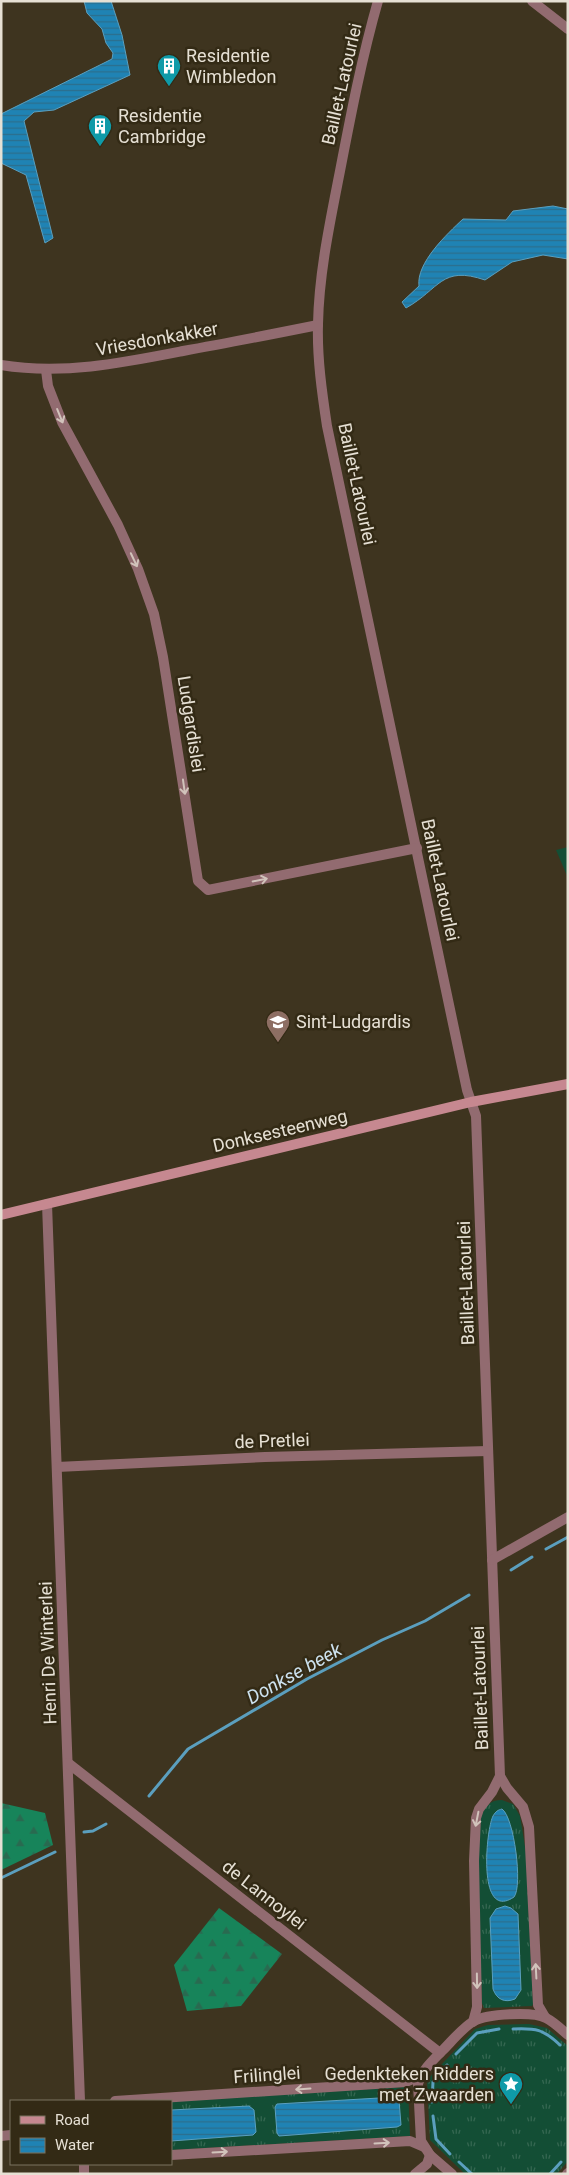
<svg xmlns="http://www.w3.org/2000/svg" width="569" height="2175" font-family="Roboto,sans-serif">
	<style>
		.grass { fill: url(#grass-tufts) }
		.forest { fill: url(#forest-firs) }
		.garden { fill: #134e35 }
		.water { fill: url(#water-rules); stroke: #5b9fbe }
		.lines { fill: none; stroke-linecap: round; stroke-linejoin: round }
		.stream { stroke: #5b9fbe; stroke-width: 3 }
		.street { stroke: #926b70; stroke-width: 10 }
		.secondary { stroke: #c68890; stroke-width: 10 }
		.oneway { stroke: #d1c3bb }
		.labels { text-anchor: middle; stroke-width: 5; stroke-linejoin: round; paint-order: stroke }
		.poi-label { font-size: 18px; fill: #e6e0d4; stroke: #332a15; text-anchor: start }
		.street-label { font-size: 18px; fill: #e6e0d4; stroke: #332a15 }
		.water-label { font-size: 19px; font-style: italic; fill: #cde2ef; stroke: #332a15 }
	</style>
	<defs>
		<pattern id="grass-tufts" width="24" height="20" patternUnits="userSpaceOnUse" patternTransform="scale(1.25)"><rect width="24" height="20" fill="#134e35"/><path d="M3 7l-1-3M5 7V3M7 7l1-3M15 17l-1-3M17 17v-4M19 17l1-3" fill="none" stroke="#356751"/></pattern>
		<pattern id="forest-firs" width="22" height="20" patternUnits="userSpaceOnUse" patternTransform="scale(1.25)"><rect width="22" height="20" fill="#17845a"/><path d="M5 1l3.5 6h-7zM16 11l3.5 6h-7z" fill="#296a50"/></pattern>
		<pattern id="water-rules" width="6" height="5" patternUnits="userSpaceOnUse" patternTransform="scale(1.25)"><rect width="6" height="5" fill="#1f83b4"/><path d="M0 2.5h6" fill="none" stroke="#2c6d8b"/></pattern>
	</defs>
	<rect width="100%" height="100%" fill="#3e341f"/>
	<g class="grass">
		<path d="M502,1800L513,1804L520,1816L526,1853L533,2004L532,2006L484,2008L482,2003L477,1865L481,1817C485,1806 490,1800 502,1800Z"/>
		<path d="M529,2024L547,2028L568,2046V2161L557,2174H465L430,2140L427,2080L475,2029L488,2025Z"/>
		<path d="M405,2087H408L410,2136L171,2150V2101Z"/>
	</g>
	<g class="forest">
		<path d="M1,1803L45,1813L53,1845L1,1870Z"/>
		<path d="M219,1908L282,1954L241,2006L187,2011L174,1965Z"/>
	</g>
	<path class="garden" d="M568,847V878L556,850Z"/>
	<g class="water">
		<path d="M84,1H111L122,35L130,75L54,110L34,112L24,121L53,238L45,243L26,175L1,163V114L112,59L113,53L106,43L102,29L87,13Z"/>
		<path d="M553,206L568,209V259L543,255L512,262L485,280C441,265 440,289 406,308L402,302L419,286C416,263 447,234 463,219L506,220L513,211Z"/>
		<path d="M502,1809C514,1817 523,1886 514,1897C477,1922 486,1830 493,1816C496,1811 498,1810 502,1809Z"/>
		<path d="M505,1906L511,1908L518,1914L521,1990L515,1999C505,2003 497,2000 493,1989L490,1918L496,1909Z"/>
		<path d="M396,2097L399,2100L401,2125L397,2127L279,2136L277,2133L275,2107L277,2104Z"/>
		<path d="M249,2106L254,2110L256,2132L253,2135L171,2141V2110Z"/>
	</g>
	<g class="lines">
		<g class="stream">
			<path d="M546,1549L568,1537"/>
			<path d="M511,1570L532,1557"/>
			<path d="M149,1796L188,1749L307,1679L382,1640L425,1621L469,1595"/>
			<path d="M84,1832L93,1831L106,1824"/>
			<path d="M1,1878L55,1852"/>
			<path d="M513,2029C536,2028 543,2029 560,2045"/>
			<path d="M456,2054L477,2033L499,2029"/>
			<path d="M432,2102L433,2082L447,2065"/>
			<path d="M433,2116L436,2139L450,2154"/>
			<path d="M459,2162L472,2174"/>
			<path d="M550,2174L561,2162"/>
		</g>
		<g class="street">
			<path d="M378,1C362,57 351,114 340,171C330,222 319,273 318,324C317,358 322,393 327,426L467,1090L476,1116L500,1776L492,1792L479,1809L476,1818L474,1861L477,2007L473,2022"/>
			<path d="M532,1L568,29"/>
			<path d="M1,365C63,375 122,363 183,351C228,343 273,334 318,325"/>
			<path d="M46,370L48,386L62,422L118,525L138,569L154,614L163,657L198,881L208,890L417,848"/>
			<path d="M47,1204L80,2101"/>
			<path d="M57,1467L265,1457L488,1451"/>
			<path d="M492,1560L568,1517"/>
			<path d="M68,1763L440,2053"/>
			<path d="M500,1776L507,1788L523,1807L529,1827L538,2005L545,2017"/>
			<path d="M115,2101L406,2082L420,2076"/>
			<path d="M1,2136L11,2135"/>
			<path d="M171,2155L410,2141L424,2147"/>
			<path d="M84,2164V2174"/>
			<path d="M415,2174L427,2164L430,2155"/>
			<path d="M452,2174L430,2155L421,2141L418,2084C422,2070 433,2060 443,2050C452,2041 462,2028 474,2021C487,2014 533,2011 546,2018C554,2022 561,2029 568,2035"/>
			<path d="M567,2174L568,2173"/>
		</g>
		<path class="secondary" d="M1,1215L471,1102L568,1084"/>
	</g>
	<defs><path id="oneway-shaft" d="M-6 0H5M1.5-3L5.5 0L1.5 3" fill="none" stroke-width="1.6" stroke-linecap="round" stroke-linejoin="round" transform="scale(1.25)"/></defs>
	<g class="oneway">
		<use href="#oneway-shaft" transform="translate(60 416) rotate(68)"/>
		<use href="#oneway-shaft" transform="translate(134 560) rotate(65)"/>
		<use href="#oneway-shaft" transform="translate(184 787) rotate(82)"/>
		<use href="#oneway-shaft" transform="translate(260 880) rotate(-11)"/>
		<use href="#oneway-shaft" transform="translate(477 1819) rotate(101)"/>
		<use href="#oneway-shaft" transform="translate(536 1971) rotate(-93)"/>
		<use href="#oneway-shaft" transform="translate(477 1981) rotate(89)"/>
		<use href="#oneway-shaft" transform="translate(303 2089) rotate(176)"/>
		<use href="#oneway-shaft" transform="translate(382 2143) rotate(-3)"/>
		<use href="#oneway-shaft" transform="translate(220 2152) rotate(-3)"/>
	</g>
	<defs>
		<g id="building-pin" transform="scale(1.25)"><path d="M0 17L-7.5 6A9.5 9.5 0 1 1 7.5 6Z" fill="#0f9aa8" stroke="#332a15"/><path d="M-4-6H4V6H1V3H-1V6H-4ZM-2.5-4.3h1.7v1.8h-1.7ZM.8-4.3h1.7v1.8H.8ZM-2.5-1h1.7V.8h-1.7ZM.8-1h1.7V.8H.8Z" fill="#fff"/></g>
		<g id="school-pin" transform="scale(1.25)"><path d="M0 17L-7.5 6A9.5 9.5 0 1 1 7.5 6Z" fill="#8d6e63" stroke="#332a15"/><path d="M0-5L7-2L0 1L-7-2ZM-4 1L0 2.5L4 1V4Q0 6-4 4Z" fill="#fff"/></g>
		<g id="sight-pin" transform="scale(1.25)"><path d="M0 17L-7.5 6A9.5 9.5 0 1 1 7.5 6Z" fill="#0f9aa8" stroke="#332a15"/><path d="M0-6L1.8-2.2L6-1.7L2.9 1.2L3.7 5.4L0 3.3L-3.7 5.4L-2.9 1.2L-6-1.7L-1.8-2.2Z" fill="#fff"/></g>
	</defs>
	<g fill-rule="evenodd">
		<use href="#building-pin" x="169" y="66"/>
		<use href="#building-pin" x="100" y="126"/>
		<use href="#school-pin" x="278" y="1022"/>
		<use href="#sight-pin" x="511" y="2084"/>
	</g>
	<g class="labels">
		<g class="poi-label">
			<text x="186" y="62">Residentie<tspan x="186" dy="21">Wimbledon</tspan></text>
			<text x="118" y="122">Residentie<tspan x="118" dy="21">Cambridge</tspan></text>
			<text x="296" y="1028">Sint-Ludgardis</text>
			<text x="494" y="2080" text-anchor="end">Gedenkteken Ridders<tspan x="494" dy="21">met Zwaarden</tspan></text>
		</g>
		<g class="street-label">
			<text transform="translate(342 84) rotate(-77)" y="6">Baillet-Latourlei</text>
			<text transform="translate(157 339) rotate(-10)" y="6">Vriesdonkakker</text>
			<text transform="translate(357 484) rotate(78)" y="6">Baillet-Latourlei</text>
			<text transform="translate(191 724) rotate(81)" y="6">Ludgardislei</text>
			<text transform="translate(440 880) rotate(78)" y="6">Baillet-Latourlei</text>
			<text transform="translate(280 1131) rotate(-13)" y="6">Donksesteenweg</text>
			<text transform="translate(466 1283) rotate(-92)" y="6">Baillet-Latourlei</text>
			<text transform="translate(272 1441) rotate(-2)" y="6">de Pretlei</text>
			<text transform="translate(48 1653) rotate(-92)" y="6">Henri De Winterlei</text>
			<text transform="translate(480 1688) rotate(-92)" y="6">Baillet-Latourlei</text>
			<text transform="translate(264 1895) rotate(38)" y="6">de Lannoylei</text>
			<text transform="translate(267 2075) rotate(-4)" y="6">Frilinglei</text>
		</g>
		<g class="water-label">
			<text transform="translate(294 1673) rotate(-29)" y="7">Donkse beek</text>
		</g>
	</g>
	<rect width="569" height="2175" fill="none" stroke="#e6e0d4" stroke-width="5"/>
	<rect x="10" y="2100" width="162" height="65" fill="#332a15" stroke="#7b7361"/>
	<rect x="20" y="2116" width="25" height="8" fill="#c68890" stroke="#7b7361"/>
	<text x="55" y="2125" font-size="15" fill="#e6e0d4">Road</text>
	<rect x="20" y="2138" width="25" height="15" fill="url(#water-rules)" stroke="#7b7361"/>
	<text x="55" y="2150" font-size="15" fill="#e6e0d4">Water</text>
</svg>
